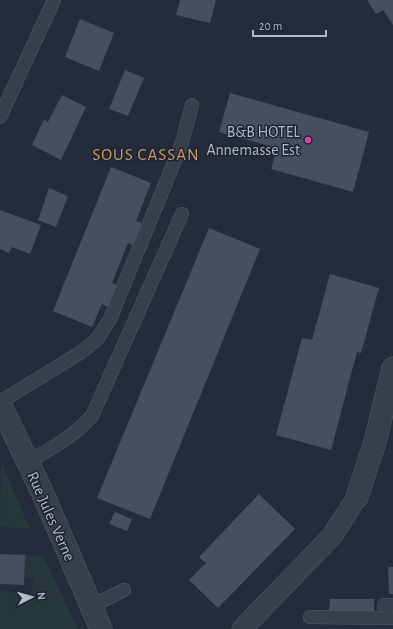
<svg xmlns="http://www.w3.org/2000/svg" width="393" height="629" font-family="'Alegreya Sans',sans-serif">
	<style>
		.green { fill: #26383c }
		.building { fill: #454f60 }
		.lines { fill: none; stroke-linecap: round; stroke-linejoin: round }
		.service-casing { stroke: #565c69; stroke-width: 14 }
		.pedestrian-casing { stroke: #565c69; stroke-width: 21 }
		.minor-casing { stroke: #565c69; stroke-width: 23 }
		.service { stroke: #383e4b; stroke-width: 13 }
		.pedestrian { stroke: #383e4b; stroke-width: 20 }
		.minor { stroke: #383e4b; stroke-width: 22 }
		.hotel-dot { fill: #d1479c; stroke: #1d2330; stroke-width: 1.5 }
		.labels { text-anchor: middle; stroke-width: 3; stroke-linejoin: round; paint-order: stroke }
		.poi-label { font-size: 16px; fill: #b3b9c7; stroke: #1d2330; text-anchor: end }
		.street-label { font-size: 16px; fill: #b3b9c7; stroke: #1d2330 }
		.neighbourhood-label { font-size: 17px; letter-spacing: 1px; fill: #cf9b66; stroke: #1d2330 }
	</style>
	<rect width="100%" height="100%" fill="#242c3b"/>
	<g class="green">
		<path d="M1,462L30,529L0,527Z"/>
		<path d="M25,555L43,556L78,629H0V591L32,594L33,578L24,577Z"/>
	</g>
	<g class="building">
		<path d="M180,0H216L210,23L176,15Z"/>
		<path d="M367,0H393V25L383,10L376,14Z"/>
		<path d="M80,19L114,33L99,71L65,57Z"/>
		<path d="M125,70L144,78L128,116L109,109Z"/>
		<path d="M230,93L369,132L353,192L271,169L277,148L219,132Z"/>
		<path d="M62,95L86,107L61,160L32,145L44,119L48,122Z"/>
		<path d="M111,167L151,183L136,221L142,223L133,245L128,243L112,283L117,285L108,307L102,304L92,327L53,311Z"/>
		<path d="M49,188L68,196L56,227L38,220Z"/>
		<path d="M0,210L41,225L30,254L12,247L9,253L0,249Z"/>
		<path d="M209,228L260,249L150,519L97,498Z"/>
		<path d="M330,274L379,288L361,353L357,352L331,450L276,435L302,338L312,340Z"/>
		<path d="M259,494L295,529L218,608L189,580L206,563L199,557Z"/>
		<path d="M115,512L132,519L127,531L109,524Z"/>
		<path d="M0,554L25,555L24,585L0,584Z"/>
		<path d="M388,567H393V594H389Z"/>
		<path d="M330,599H374V611H329Z"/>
	</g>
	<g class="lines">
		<g class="service-casing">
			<g id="service">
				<path d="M0,117L54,0"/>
				<path d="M0,402L83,351L98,338L110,319L182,143L192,105"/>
				<path d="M27,462C51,449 73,437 92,416L182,214"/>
				<path d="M384,605H393"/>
				<path d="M92,606L124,590"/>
				<path d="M310,617L393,618"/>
			</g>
		</g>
		<g class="pedestrian-casing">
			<path id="pedestrian" d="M242,629L332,536L357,497"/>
		</g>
		<g class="minor-casing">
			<g id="minor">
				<path d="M0,404L43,494L101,629"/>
				<path d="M357,497L375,442L393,368"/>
			</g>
		</g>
		<use href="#service" class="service"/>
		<use href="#pedestrian" class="pedestrian"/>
		<use href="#minor" class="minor"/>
	</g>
	<circle class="hotel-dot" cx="308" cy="140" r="4"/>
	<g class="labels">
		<g class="poi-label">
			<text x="300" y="137">B&amp;B HOTEL<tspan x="300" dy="18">Annemasse Est</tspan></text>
		</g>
		<g class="street-label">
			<text transform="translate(52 516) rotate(66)" y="6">Rue Jules Verne</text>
		</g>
		<g class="neighbourhood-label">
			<text x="146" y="160">SOUS CASSAN</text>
		</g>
	</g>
	<g transform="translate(32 597) rotate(84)" stroke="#1d2330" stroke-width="3" paint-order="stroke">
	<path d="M0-3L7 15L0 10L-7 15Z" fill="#b3b9c7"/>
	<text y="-6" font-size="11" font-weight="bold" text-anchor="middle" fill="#b3b9c7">N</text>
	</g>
	<path d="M253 30v6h73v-6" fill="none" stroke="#b3b9c7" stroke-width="2"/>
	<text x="259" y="30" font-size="12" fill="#b3b9c7" stroke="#1d2330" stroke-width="3" paint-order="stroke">20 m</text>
</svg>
